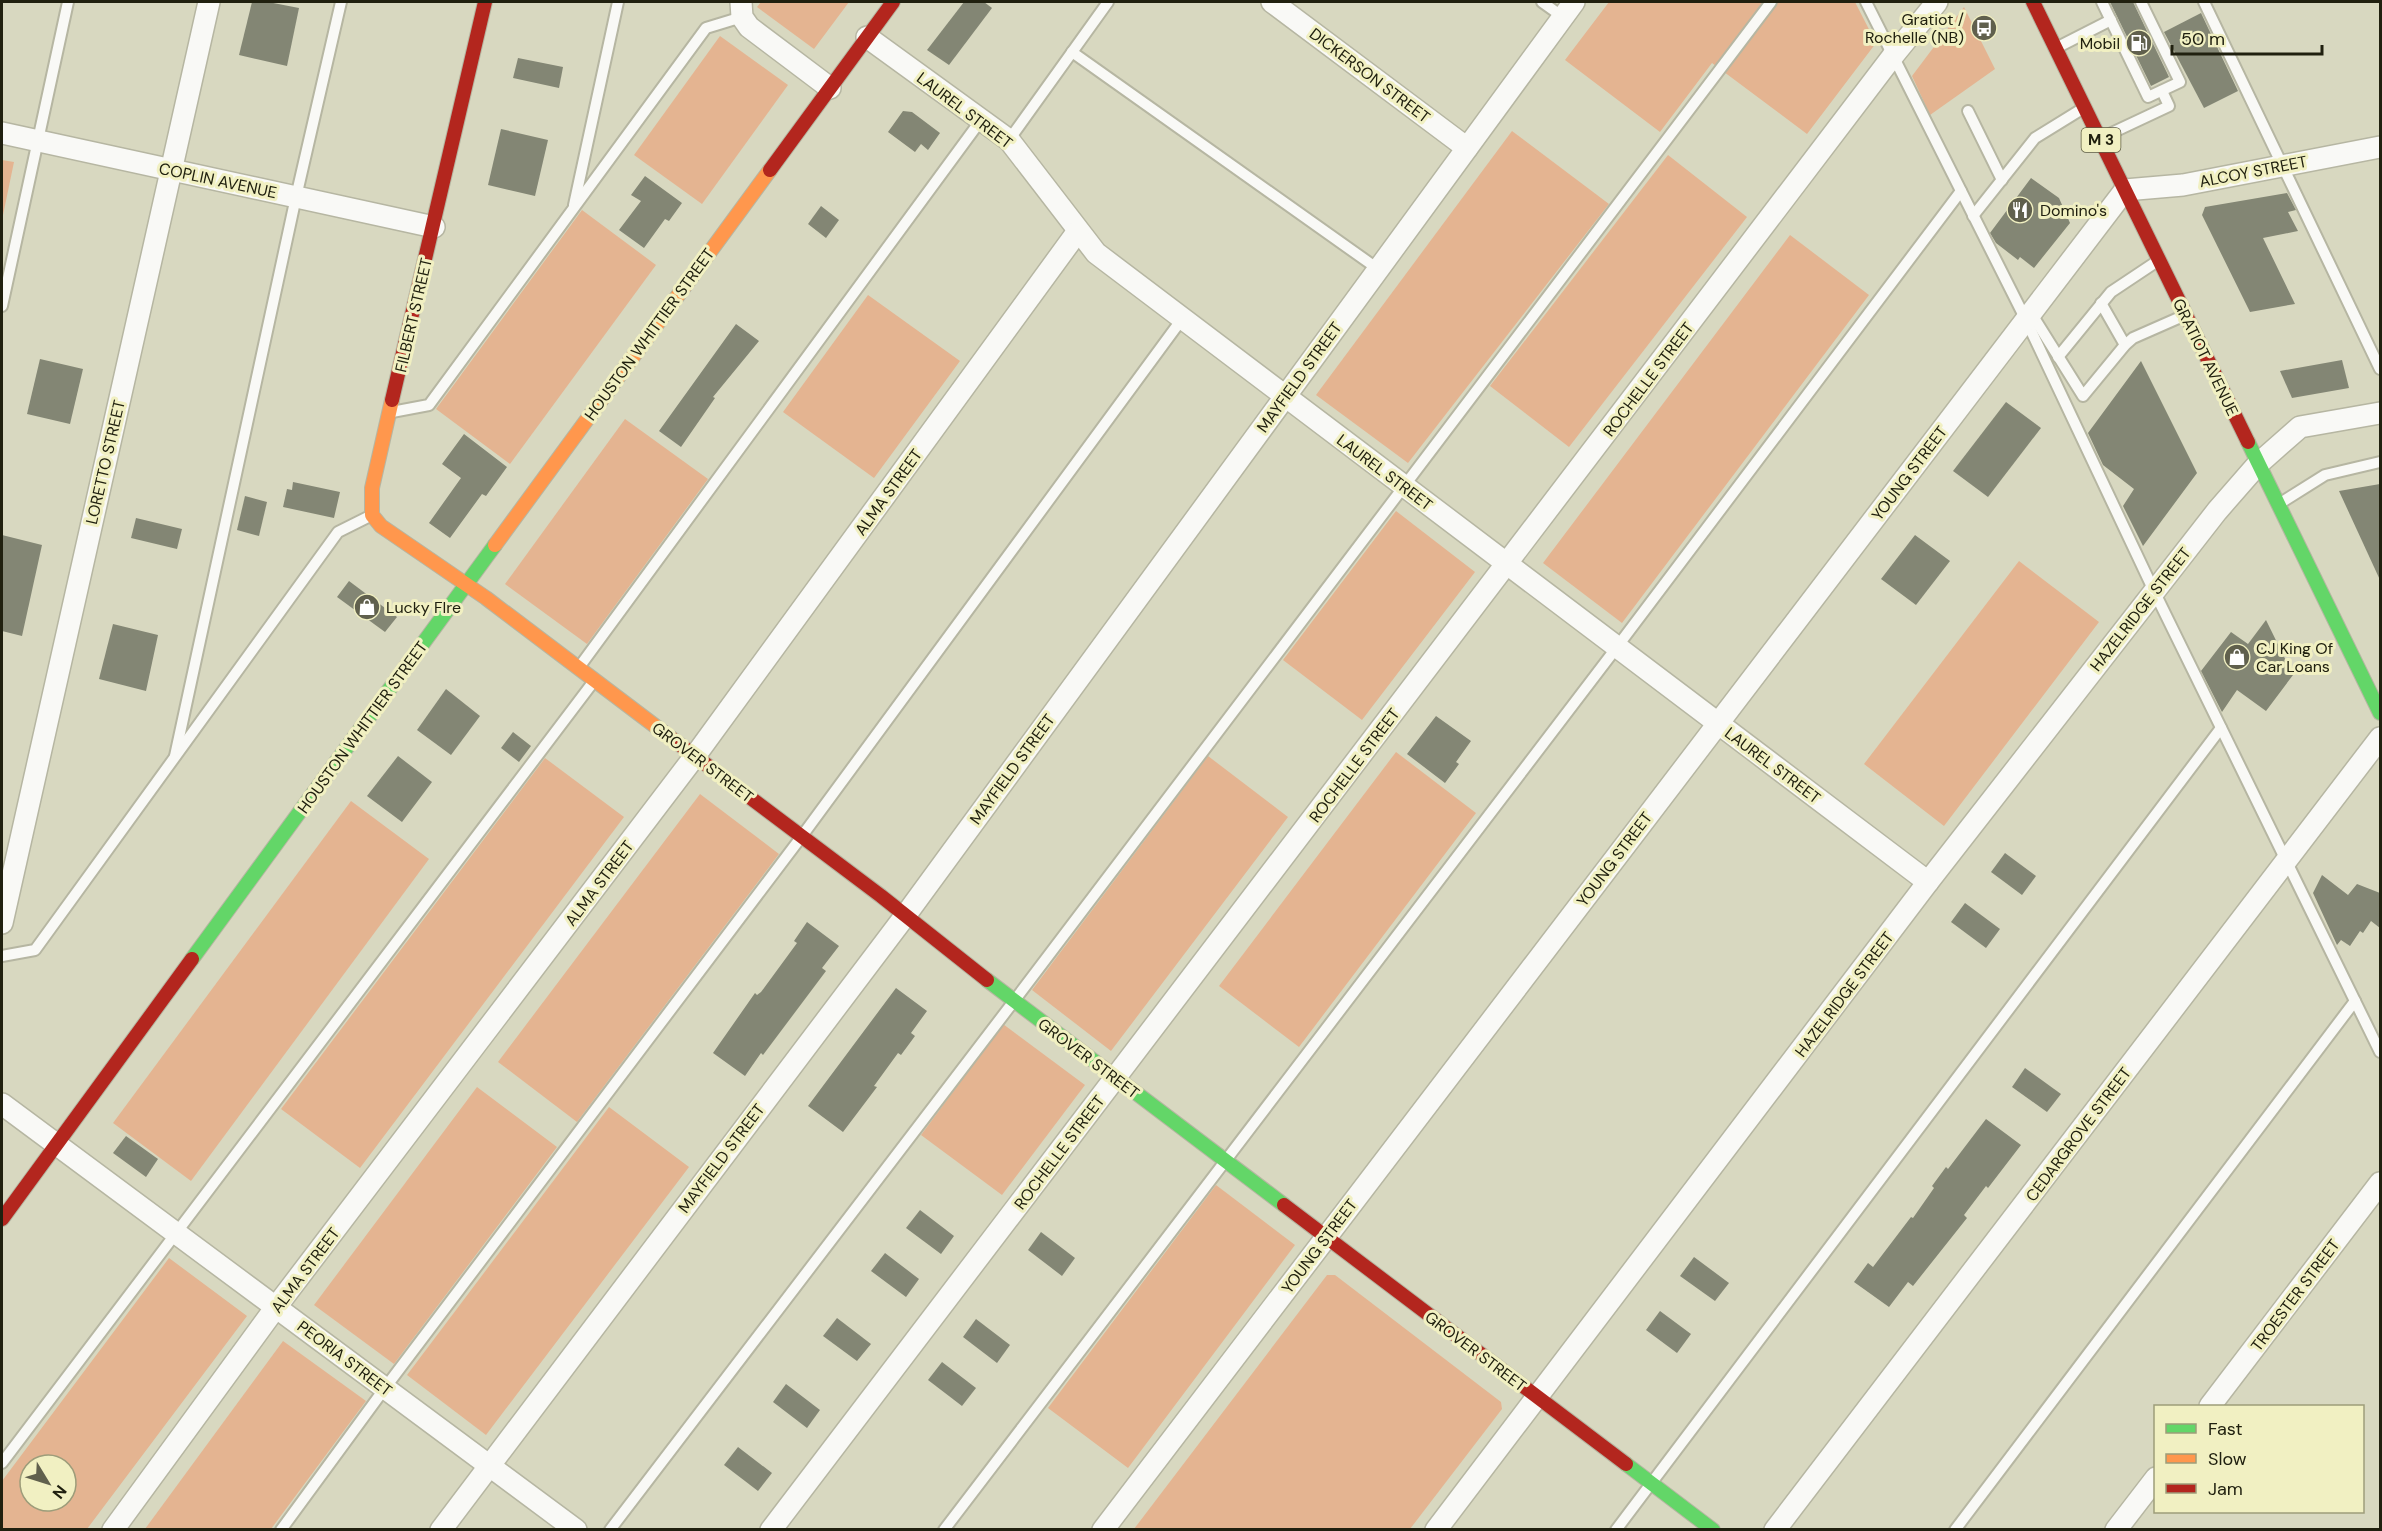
<svg xmlns="http://www.w3.org/2000/svg" width="2382" height="1531" font-family="'DM Sans',sans-serif">
	<style>
		.green { fill: #e4b491; fill-rule: evenodd }
		.building { fill: #838674 }
		.lines { fill: none; stroke-linecap: round; stroke-linejoin: round }
		.lane-casing { stroke: #b6b6a2; stroke-width: 14 }
		.street-casing { stroke: #b6b6a2; stroke-width: 24 }
		.fast-casing { stroke: #b6b6a2; stroke-width: 16 }
		.slow-casing { stroke: #b6b6a2; stroke-width: 16 }
		.jam-casing { stroke: #b6b6a2; stroke-width: 16 }
		.lane { stroke: #f9f9f6; stroke-width: 10 }
		.street { stroke: #f9f9f6; stroke-width: 21 }
		.fast { stroke: #63d668; stroke-width: 14 }
		.slow { stroke: #ff974d; stroke-width: 14 }
		.jam { stroke: #b3261e; stroke-width: 14 }
		.labels { text-anchor: middle; stroke-width: 6; stroke-linejoin: round; paint-order: stroke }
		.shield { fill: #f1f0c2; stroke: #5f5e45; stroke-width: 1.5 }
		.shield-label { font-size: 15px; font-weight: bold; fill: #20200f }
		.poi-label { font-size: 16px; fill: #20200f; stroke: #f1f0c2; text-anchor: start }
		.street-label { font-size: 16px; fill: #20200f; stroke: #f1f0c2 }
	</style>
	<rect width="100%" height="100%" fill="#d8d8c0"/>
	<g class="green">
		<path d="M761,2H849L814,49L757,7Z"/>
		<path d="M1609,2H1855L1876,43L1807,134L1712,63L1660,132L1565,60Z"/>
		<path d="M1964,7L1995,69L1930,115L1912,76Z"/>
		<path d="M720,36L788,85L702,204L634,155Z"/>
		<path d="M1512,131L1609,204L1408,463L1316,395Z"/>
		<path d="M1668,155L1747,217L1569,447L1490,386Z"/>
		<path d="M2,160L14,162L2,220Z"/>
		<path d="M582,210L656,265L510,464L436,409Z"/>
		<path d="M1790,235L1869,295L1622,623L1543,563Z"/>
		<path d="M868,295L960,361L874,478L783,412Z"/>
		<path d="M625,419L708,479L587,644L505,584Z"/>
		<path d="M1396,511L1475,572L1362,720L1283,660Z"/>
		<path d="M2019,561L2099,622L1944,826L1864,764Z"/>
		<path d="M1396,752L1476,813L1299,1047L1219,986Z"/>
		<path d="M1208,756L1288,817L1111,1051L1032,990Z"/>
		<path d="M545,758L624,817L360,1168L281,1109Z"/>
		<path d="M700,794L779,854L577,1122L498,1062Z"/>
		<path d="M351,801L429,859L191,1181L113,1123Z"/>
		<path d="M1003,1024L1085,1085L1002,1195L921,1135Z"/>
		<path d="M477,1087L557,1147L394,1364L314,1305Z"/>
		<path d="M609,1107L689,1167L486,1435L407,1375Z"/>
		<path d="M1216,1185L1295,1245L1128,1468L1048,1408Z"/>
		<path d="M169,1258L247,1316L87,1529H2V1481ZM30,1465H66V1501H30Z"/>
		<path d="M1327,1275H1335L1501,1402L1502,1409L1410,1529H1134Z"/>
		<path d="M283,1341L366,1401L271,1529H145Z"/>
	</g>
	<g class="building">
		<path d="M252,2H268L299,8L287,66L239,55Z"/>
		<path d="M964,2H984L992,8L949,65L927,50Z"/>
		<path d="M2110,2H2133L2169,77L2151,86Z"/>
		<path d="M2201,13L2238,91L2204,108L2164,32Z"/>
		<path d="M518,58L563,67L559,88L513,78Z"/>
		<path d="M903,111L912,112L940,133L928,150L921,144L915,152L888,132Z"/>
		<path d="M501,129L548,140L535,196L488,185Z"/>
		<path d="M645,176L682,203L669,221L665,219L644,248L619,230L641,201L631,195Z"/>
		<path d="M2031,178L2059,198L2070,223L2034,268L2020,257L2018,260L1996,243L1990,233Z"/>
		<path d="M2287,193L2296,210L2288,212L2298,231L2263,238L2295,304L2250,312L2202,215L2205,207Z"/>
		<path d="M821,206L839,220L826,238L808,224Z"/>
		<path d="M736,324L759,341L713,397L715,398L681,447L659,431Z"/>
		<path d="M40,359L83,369L70,424L27,414Z"/>
		<path d="M2342,360L2349,388L2292,398L2280,371Z"/>
		<path d="M2141,361L2197,473L2143,546L2123,506L2134,489L2103,465L2088,433Z"/>
		<path d="M2006,402L2041,428L1988,497L1953,471Z"/>
		<path d="M464,434L507,467L486,496L482,494L450,538L429,523L461,478L442,464Z"/>
		<path d="M293,482L340,492L334,518L283,507L287,489L292,490Z"/>
		<path d="M2380,484V580L2339,491Z"/>
		<path d="M245,496L267,502L259,536L237,530Z"/>
		<path d="M136,518L182,529L177,549L131,538Z"/>
		<path d="M2,535L42,545L22,636L2,631Z"/>
		<path d="M1915,535L1950,561L1916,605L1881,579Z"/>
		<path d="M349,581L397,617L385,632L337,597Z"/>
		<path d="M2266,620L2293,675L2266,711L2237,690L2222,712L2201,671L2231,632L2248,644Z"/>
		<path d="M113,624L158,635L146,691L99,679Z"/>
		<path d="M446,689L480,716L451,755L417,730Z"/>
		<path d="M1436,716L1471,741L1456,762L1459,764L1445,783L1407,754Z"/>
		<path d="M513,732L531,746L519,762L501,748Z"/>
		<path d="M398,756L432,782L402,822L367,796Z"/>
		<path d="M2005,853L2036,876L2022,895L1991,872Z"/>
		<path d="M2322,875L2348,895L2357,884L2380,893V928L2371,921L2363,933L2360,931L2350,946L2341,940L2337,945L2313,893Z"/>
		<path d="M1965,903L2000,929L1986,948L1951,922Z"/>
		<path d="M807,922L839,946L822,968L826,971L763,1055L761,1053L745,1076L713,1053L755,993L757,995L761,992L797,943L794,941Z"/>
		<path d="M896,988L927,1011L911,1033L915,1036L901,1055L898,1053L874,1086L877,1087L843,1132L808,1106Z"/>
		<path d="M2025,1068L2061,1094L2047,1112L2012,1087Z"/>
		<path d="M1986,1119L2021,1145L1988,1188L1986,1186L1964,1215L1967,1218L1913,1286L1908,1282L1889,1307L1854,1282L1868,1263L1873,1267L1911,1217L1913,1218L1934,1188L1932,1186L1946,1167L1948,1169Z"/>
		<path d="M126,1136L158,1159L146,1177L113,1153Z"/>
		<path d="M920,1210L954,1236L941,1254L906,1228Z"/>
		<path d="M1041,1232L1075,1258L1062,1276L1028,1250Z"/>
		<path d="M885,1253L919,1279L906,1297L871,1271Z"/>
		<path d="M1694,1257L1729,1283L1715,1301L1680,1276Z"/>
		<path d="M1660,1311L1691,1334L1677,1353L1646,1330Z"/>
		<path d="M837,1318L871,1344L857,1361L823,1336Z"/>
		<path d="M976,1319L1010,1345L997,1363L963,1337Z"/>
		<path d="M942,1362L976,1388L962,1406L928,1380Z"/>
		<path d="M786,1384L820,1410L807,1428L773,1402Z"/>
		<path d="M738,1447L772,1473L758,1491L724,1465Z"/>
	</g>
	<g class="lines">
		<g class="lane-casing">
			<g id="lane">
				<path d="M1542,2L1563,17"/>
				<path d="M1866,2L2026,320L2154,591L2380,1052"/>
				<path d="M2102,2L2148,97L2180,82L2141,2"/>
				<path d="M2204,2L2380,369"/>
				<path d="M2058,47L2111,20"/>
				<path d="M1072,52L1378,269"/>
				<path d="M1968,111L2002,180"/>
				<path d="M2103,137L2169,106L2162,91"/>
				<path d="M1009,140L1108,2"/>
				<path d="M574,205L618,2"/>
				<path d="M1973,216L2035,138L2082,109"/>
				<path d="M2101,303L2125,345"/>
				<path d="M2,306L68,2"/>
				<path d="M2031,313L2083,396L2125,345L2133,338L2183,316"/>
				<path d="M2058,357L2111,292L2156,262"/>
				<path d="M392,412L429,405L706,28L742,17"/>
				<path d="M2282,502L2325,475L2380,462"/>
				<path d="M580,666L981,120"/>
				<path d="M175,756L296,197L341,2"/>
				<path d="M2,956L35,950L338,532L372,515"/>
				<path d="M2,1463L594,681"/>
				<path d="M281,1530L385,1388L802,836L1182,319"/>
				<path d="M610,1530L1014,1001L1771,2"/>
				<path d="M944,1530L1617,647L1961,191"/>
				<path d="M1616,1530L2221,728"/>
				<path d="M1955,1530L2355,1001"/>
			</g>
		</g>
		<g class="street-casing">
			<g id="street">
				<path d="M741,2L742,17L749,27L830,88"/>
				<path d="M1272,2L1467,148"/>
				<path d="M867,37L1009,140L1096,253L1928,882"/>
				<path d="M2,133L434,227"/>
				<path d="M2,923L209,2"/>
				<path d="M2,1104L576,1530"/>
				<path d="M2210,1406L2380,1183"/>
				<path d="M113,1530L276,1307L695,756L1078,231"/>
				<path d="M441,1530L905,916L1574,2"/>
				<path d="M771,1530L1892,57L1937,2"/>
				<path d="M1103,1530L2125,190L2183,185L2380,147"/>
				<path d="M1436,1530L1928,882L2217,511L2258,464L2300,427L2380,413"/>
				<path d="M1775,1530L2380,738"/>
				<path d="M2116,1530L2156,1478"/>
			</g>
		</g>
		<g class="fast-casing">
			<g id="fast">
				<path d="M2248,442L2380,713"/>
				<path d="M192,959L495,545"/>
				<path d="M987,980L1284,1205"/>
				<path d="M1626,1464L1713,1530"/>
			</g>
		</g>
		<g class="slow-casing">
			<g id="slow">
				<path d="M392,400L372,488V515L381,526L486,598L671,738"/>
				<path d="M495,545L770,170"/>
			</g>
		</g>
		<g class="jam-casing">
			<g id="jam">
				<path d="M2033,2L2248,442"/>
				<path d="M770,170L893,2"/>
				<path d="M392,400L485,2"/>
				<path d="M671,738L881,896L987,980"/>
				<path d="M1284,1205L1626,1464"/>
				<path d="M2,1219L192,959"/>
			</g>
		</g>
		<use href="#lane" class="lane"/>
		<use href="#street" class="street"/>
		<use href="#fast" class="fast"/>
		<use href="#slow" class="slow"/>
		<use href="#jam" class="jam"/>
	</g>
	<defs>
		<g id="bus-disc" transform="scale(1.35)"><circle r="9.5" fill="#60604d" stroke="#f1f0c2"/><path d="M-5-6H5V4H4V6H2V4H-2V6H-4V4H-5ZM-3.5-4V0h7V-4ZM-3.5 1.2v1.5H-2V1.2ZM2 1.2v1.5H3.5V1.2Z" fill="#fff"/></g>
		<g id="fuel-disc" transform="scale(1.35)"><circle r="9.5" fill="#60604d" stroke="#f1f0c2"/><path d="M-5.5-6h7V0h2V4h1.3V-2.5L3-4.5l.8-.8L6-3V5H2.5V1h-1V6h-7ZM-4.2-4.7v3.2H.2V-4.7Z" fill="#fff"/></g>
		<g id="restaurant-disc" transform="scale(1.35)"><circle r="9.5" fill="#60604d" stroke="#f1f0c2"/><path d="M-5-6h1v4h1v-4h1v4h1v-4h1v5L-1.5 .5V6h-2V.5L-5-1ZM5-6V6H3V1.5H1.5Q1.5-4 5-6Z" fill="#fff"/></g>
		<g id="shop-disc" transform="scale(1.35)"><circle r="9.5" fill="#60604d" stroke="#f1f0c2"/><path d="M-5-2.5h2.3a2.7 3.5 0 0 1 5.4 0H5L5.5 6h-11ZM-1.5-2.5h3a1.5 2.3 0 0 0-3 0Z" fill="#fff"/></g>
	</defs>
	<g fill-rule="evenodd">
		<use href="#bus-disc" x="1984" y="28"/>
		<use href="#fuel-disc" x="2139" y="43"/>
		<use href="#restaurant-disc" x="2020" y="210"/>
		<use href="#shop-disc" x="367" y="607"/>
		<use href="#shop-disc" x="2237" y="657"/>
	</g>
	<g class="labels">
		<rect class="shield" x="2081.5" y="128" width="39" height="24" rx="4.5"/>
		<g class="shield-label">
			<text x="2101" y="145">M 3</text>
		</g>
		<g class="poi-label">
			<text x="1964" y="25" text-anchor="end">Gratiot /<tspan x="1964" dy="18">Rochelle (NB)</tspan></text>
			<text x="2120" y="49" text-anchor="end">Mobil</text>
			<text x="2040" y="216">Domino's</text>
			<text x="386" y="613">Lucky FIre</text>
			<text x="2256" y="654">CJ King Of<tspan x="2256" dy="18">Car Loans</tspan></text>
		</g>
		<g class="street-label">
			<text transform="translate(1370 75) rotate(37)" y="6">DICKERSON STREET</text>
			<text transform="translate(965 110) rotate(37)" y="6">LAUREL STREET</text>
			<text transform="translate(2253 171) rotate(-11)" y="6">ALCOY STREET</text>
			<text transform="translate(218 180) rotate(12)" y="6">COPLIN AVENUE</text>
			<text transform="translate(413 315) rotate(-77)" y="6">FILBERT STREET</text>
			<text transform="translate(649 334) rotate(-54)" y="6">HOUSTON WHITTIER STREET</text>
			<text transform="translate(2206 357) rotate(64)" y="6">GRATIOT AVENUE</text>
			<text transform="translate(1299 377) rotate(-54)" y="6">MAYFIELD STREET</text>
			<text transform="translate(1648 379) rotate(-53)" y="6">ROCHELLE STREET</text>
			<text transform="translate(105 462) rotate(-77)" y="6">LORETTO STREET</text>
			<text transform="translate(1385 472) rotate(37)" y="6">LAUREL STREET</text>
			<text transform="translate(1909 473) rotate(-53)" y="6">YOUNG STREET</text>
			<text transform="translate(888 492) rotate(-54)" y="6">ALMA STREET</text>
			<text transform="translate(2140 609) rotate(-52)" y="6">HAZELRIDGE STREET</text>
			<text transform="translate(362 727) rotate(-54)" y="6">HOUSTON WHITTIER STREET</text>
			<text transform="translate(703 762) rotate(37)" y="6">GROVER STREET</text>
			<text transform="translate(1354 765) rotate(-53)" y="6">ROCHELLE STREET</text>
			<text transform="translate(1773 765) rotate(37)" y="6">LAUREL STREET</text>
			<text transform="translate(1012 769) rotate(-54)" y="6">MAYFIELD STREET</text>
			<text transform="translate(1614 859) rotate(-53)" y="6">YOUNG STREET</text>
			<text transform="translate(599 883) rotate(-53)" y="6">ALMA STREET</text>
			<text transform="translate(1844 994) rotate(-53)" y="6">HAZELRIDGE STREET</text>
			<text transform="translate(1089 1058) rotate(37)" y="6">GROVER STREET</text>
			<text transform="translate(2078 1134) rotate(-53)" y="6">CEDARGROVE STREET</text>
			<text transform="translate(1059 1152) rotate(-53)" y="6">ROCHELLE STREET</text>
			<text transform="translate(721 1158) rotate(-53)" y="6">MAYFIELD STREET</text>
			<text transform="translate(1319 1246) rotate(-53)" y="6">YOUNG STREET</text>
			<text transform="translate(305 1270) rotate(-53)" y="6">ALMA STREET</text>
			<text transform="translate(2295 1295) rotate(-53)" y="6">TROESTER STREET</text>
			<text transform="translate(1476 1351) rotate(37)" y="6">GROVER STREET</text>
			<text transform="translate(345 1358) rotate(37)" y="6">PEORIA STREET</text>
		</g>
	</g>
	<rect width="2382" height="1531" fill="none" stroke="#20200f" stroke-width="6"/>
	<rect x="2154" y="1405" width="210" height="108" fill="#f1f0c2" stroke="#9d9d7a" stroke-width="1.5"/>
	<rect x="2166" y="1424" width="30" height="9" fill="#63d668" stroke="#9d9d7a" stroke-width="1.5"/>
	<text x="2208" y="1435" font-size="18" fill="#20200f">Fast</text>
	<rect x="2166" y="1454" width="30" height="9" fill="#ff974d" stroke="#9d9d7a" stroke-width="1.5"/>
	<text x="2208" y="1465" font-size="18" fill="#20200f">Slow</text>
	<rect x="2166" y="1484" width="30" height="9" fill="#b3261e" stroke="#9d9d7a" stroke-width="1.5"/>
	<text x="2208" y="1495" font-size="18" fill="#20200f">Jam</text>
	<g transform="translate(48 1483) rotate(128)"><circle r="28" fill="#f1f0c2" stroke="#9d9d7a" stroke-width="1.5"/>
	<path d="M0-4.5L10 22L0 15L-10 22Z" fill="#60604d"/>
	<text y="-9" font-size="16" font-weight="bold" text-anchor="middle" fill="#20200f">N</text>
	</g>
	<path d="M2172 45v9h150v-9" fill="none" stroke="#20200f" stroke-width="3"/>
	<text x="2181" y="45" font-size="18" fill="#20200f" stroke="#f1f0c2" stroke-width="4.5" paint-order="stroke">50 m</text>
</svg>
